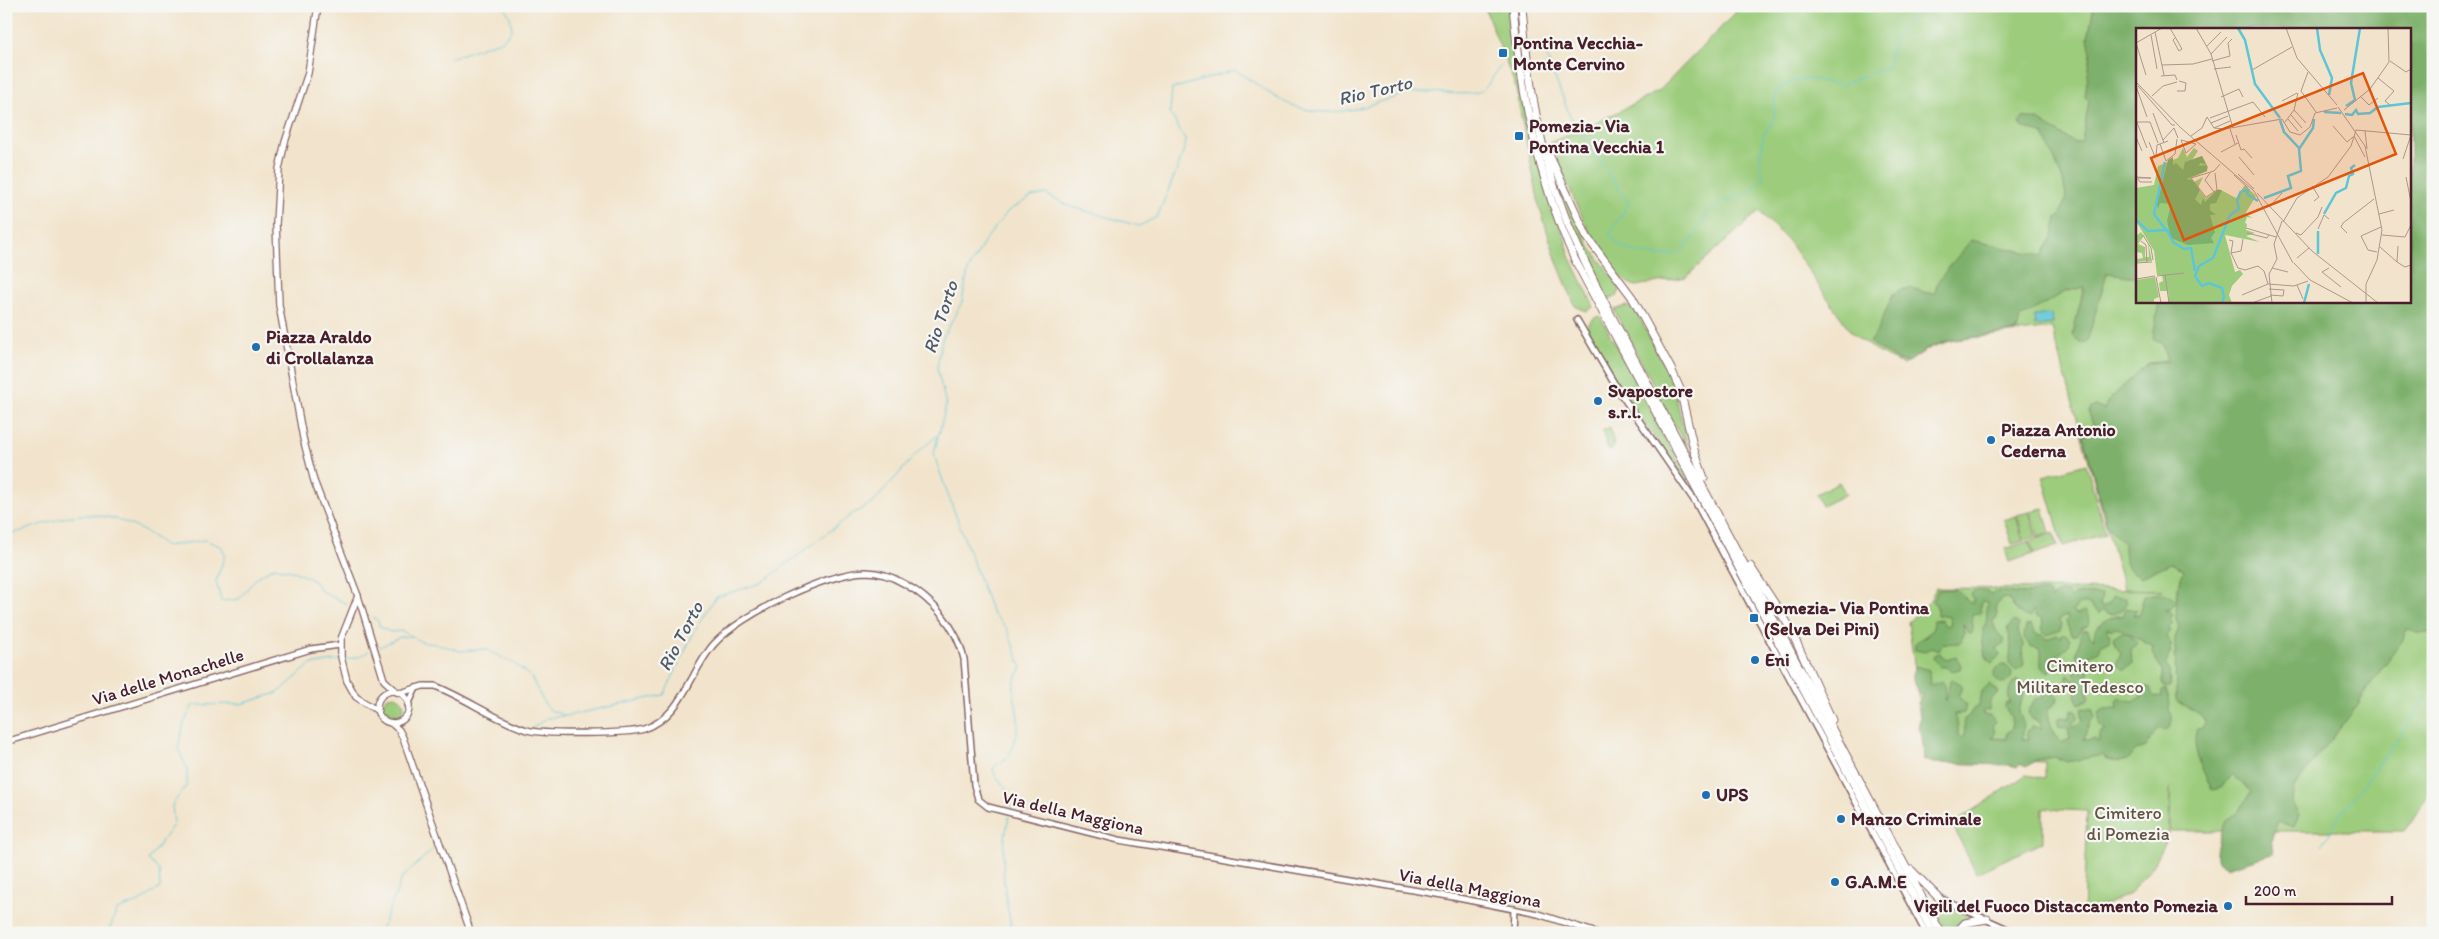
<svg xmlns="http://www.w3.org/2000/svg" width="2439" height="939" font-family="Itim,sans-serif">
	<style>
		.green { fill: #9ccc7b; stroke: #737653; fill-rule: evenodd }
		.forest { fill: #7db06b; stroke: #64684b }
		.water { fill: #5cc6d7; stroke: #537281 }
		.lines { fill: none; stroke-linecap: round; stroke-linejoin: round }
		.stream { stroke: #5cc6d7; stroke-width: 1 }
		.tertiary-casing { stroke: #856463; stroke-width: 8 }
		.secondary-casing { stroke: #856463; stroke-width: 8 }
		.trunk-casing { stroke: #856463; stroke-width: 9 }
		.tertiary { stroke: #fff; stroke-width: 5 }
		.secondary { stroke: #fff; stroke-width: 5.5 }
		.trunk { stroke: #fff; stroke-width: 7 }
		.poi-dot { fill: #1f6fb2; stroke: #f6f6f2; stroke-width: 2 }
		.labels { text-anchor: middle; stroke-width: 4.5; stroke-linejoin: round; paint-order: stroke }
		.poi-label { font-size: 18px; font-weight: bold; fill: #4a1f2b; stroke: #f6f6f2; text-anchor: start }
		.park-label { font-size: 18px; fill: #635343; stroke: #f6f6f2 }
		.street-label { font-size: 18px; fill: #4a1f2b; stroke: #f6f6f2 }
		.water-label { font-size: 19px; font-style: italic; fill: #505967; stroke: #f6f6f2 }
		.inset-river { fill: none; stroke: #5cc6d7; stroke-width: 2.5 }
		.inset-road { fill: none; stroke: #af958c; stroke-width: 1 }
		.view { fill: #e0560e; fill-opacity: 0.15; stroke: #e0560e; stroke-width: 2.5 }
		.inset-edge { fill: none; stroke: #4a1f2b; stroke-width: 2.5 }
	</style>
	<rect width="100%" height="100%" fill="#f6f6f2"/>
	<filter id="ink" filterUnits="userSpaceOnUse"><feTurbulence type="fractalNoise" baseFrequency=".02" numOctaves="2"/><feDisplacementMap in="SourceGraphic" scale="10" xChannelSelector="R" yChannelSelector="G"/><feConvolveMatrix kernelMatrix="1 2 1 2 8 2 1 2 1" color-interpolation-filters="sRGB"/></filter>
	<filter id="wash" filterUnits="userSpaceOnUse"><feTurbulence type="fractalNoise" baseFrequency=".0096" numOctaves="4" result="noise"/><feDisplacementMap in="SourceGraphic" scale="20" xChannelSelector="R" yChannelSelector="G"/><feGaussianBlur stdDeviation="1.12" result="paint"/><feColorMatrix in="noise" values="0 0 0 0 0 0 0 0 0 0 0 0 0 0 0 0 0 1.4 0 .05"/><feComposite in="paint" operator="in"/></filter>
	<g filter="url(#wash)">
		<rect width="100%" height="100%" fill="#f2e4cc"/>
		<g class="green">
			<path d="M1484,6H1492L1497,10L1505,6H1512L1522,96L1570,256L1594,307L1586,311L1575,306L1557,262L1540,209L1515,85Z"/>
			<path d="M1731,6H2433V787L2405,831H2170V788L2169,829L2165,844L2155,863L2129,894L2086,914H2083L2087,811L2043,809V842L1976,873L1952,824L2026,775L2045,778V762L1928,758L1908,622L1929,602L1936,588L2162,590L2124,589L2052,328L1954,340L1932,347L1903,364C1884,357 1866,345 1851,332L1788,241L1759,211L1686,277L1636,286C1601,278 1564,175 1551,142L1590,126L1659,91L1736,12ZM2138,29H2410V301H2138Z"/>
			<path d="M1562,185L1590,247L1621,288L1617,296L1608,300L1577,236L1558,187Z"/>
			<path d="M1627,306L1636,311L1672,380L1689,452L1614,310Z"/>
			<path d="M1600,316L1699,500L1621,391L1592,340L1587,327L1592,319Z"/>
			<path d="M1610,427L1614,445L1612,450L1609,451L1602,431Z"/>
			<path d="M2086,464L2106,534L2063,546L2043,476Z"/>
			<path d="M1839,482L1846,494L1822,506L1816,494Z"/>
			<path d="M2043,508L2050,533L2038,537L2030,511Z"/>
			<path d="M2029,512L2036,537L2024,540L2017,515Z"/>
			<path d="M2016,516L2023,541L2012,544L2004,520Z"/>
			<path d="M2054,533L2058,546L2034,554L2030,541Z"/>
			<path d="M2029,541L2033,554L2009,562L2005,549Z"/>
			<circle cx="393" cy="707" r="11"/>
			<path d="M1936,902L1966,914L1967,918L1956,924L1951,933H1947L1932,905Z"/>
		</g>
		<g class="forest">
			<path d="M2094,6H2433V395L2428,406L2433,415V633H2417L2407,629L2402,641L2367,689L2358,705L2294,787L2292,802L2299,815L2294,827L2278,821L2271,840L2275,853L2226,868L2216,859C2215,846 2221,833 2226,821L2235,815L2252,792L2232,774L2221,788L2212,790C2204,771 2190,750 2197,729L2201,728L2205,721C2198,709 2186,709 2176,700L2175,639L2179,627L2176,620L2177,602L2170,609L2164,610L2173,615L2170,620L2173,624L2168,628L2171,630L2167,636C2172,643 2172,659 2165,665L2169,669L2170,687H2165L2162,682V670L2152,653L2153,647L2117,627L2112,630L2107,628L2108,633L2111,634L2110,640L2101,645L2099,651L2088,656C2092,665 2085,673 2090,684L2086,690L2089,697L2087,701L2079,704L2075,696L2077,689L2073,686H2066L2067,675L2076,681L2078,679L2074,675L2076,667L2075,660L2077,658C2075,648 2082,642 2080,634L2083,630H2088L2090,636L2094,639C2093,626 2108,615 2122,616L2125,608L2137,610L2134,615H2139L2144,595C2156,594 2169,591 2177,601L2178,586L2184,570L2171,563L2141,577C2125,571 2124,559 2124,543L2107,526L2083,434H2089L2094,428L2089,413L2090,409L2095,406L2104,410L2108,401L2143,367L2149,363L2168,361L2163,345L2153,338L2159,301H2410V29H2138V297L2135,296L2136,277L2107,273L2087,342L2082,343L2074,337L2073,334L2084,287L2065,292L2020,318L2017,331L1946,341L1928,348L1909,362L1897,360L1869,342L1878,330L1893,294L1900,290L1912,288L1927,293H1935L1938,281L1971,240L2042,256L2053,235L2057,218L2061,214L2066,196L2063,181L2044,134L2022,127L2020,122L2023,117L2038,120L2075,143L2082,141L2089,101L2085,96L2091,53L2088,38Z"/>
			<path d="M1954,589C1962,592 1964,600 1973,603L1974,599L1971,594L1974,591C1981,591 1986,590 1991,594L1998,591L2022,594L2044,591L2049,593L2051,599L2060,592L2067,593L2070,598C2080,592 2088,593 2102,595L2100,605L2103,607L2109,604L2112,596L2125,597L2127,601C2123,611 2112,619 2103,610L2099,614L2088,604H2079L2072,612L2076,614L2085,611L2090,620L2089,625L2082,628L2076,635H2071L2066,622L2068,618L2066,615L2059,619L2062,624L2060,630L2047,635L2043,632L2042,619L2036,617L2034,610L2029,617C2020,616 2012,607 2009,599L2004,598L1996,605L1997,618L1993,620C1993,626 1998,635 2003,638L2004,644L1997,648L2000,655L1992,663C1981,656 1983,639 1983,628C1989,623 1986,611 1987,602L1982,601L1980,605L1981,613L1972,614V634L1968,633L1963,623L1964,634L1960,643L1943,644L1939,651L1932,648L1925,652L1915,650V644C1919,638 1932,634 1933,628C1933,626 1932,623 1933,621L1941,620L1946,626L1951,624L1949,617L1937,615V607L1933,600L1938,590Z"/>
			<path d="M2014,621L2019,624L2017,630L2024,646L2022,649L2024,665L2016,670L2009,663C2011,651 2012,640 2007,629Z"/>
			<path d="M2031,625L2037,635H2043L2046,639L2057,635L2061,638L2062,635H2065L2070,639L2069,645L2056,657L2052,669L2048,672L2041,667V649L2030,646L2024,638L2026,626Z"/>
			<path d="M2122,632L2130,635L2137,643L2131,650L2132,664L2124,670L2118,666L2117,661L2121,653L2115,645L2114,638Z"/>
			<path d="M1940,653L1946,660L1956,657L1961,665L1960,669L1951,671L1946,667H1940L1933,657L1934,655Z"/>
			<circle cx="2003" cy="674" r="9"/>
			<path d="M1916,666L1929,670L1930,685L1942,681L1944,683L1946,701L1950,681L1953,680L1961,684V690L1958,696L1966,704L1964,713L1954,714L1958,724V735L1962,738L1965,736L1964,719L1969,716L1973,708L1979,706L1982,691L1989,684L1998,692L1990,701L1989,710L1983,711V715H1990L1996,721L1993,726L1995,733L1992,738L2007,739V732L2012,729L2011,717L2005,707L2006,703H2010C2007,695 2009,685 2017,680L2023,682L2025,686L2019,712L2024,725L2022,739H2029L2027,732L2031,727H2037L2042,730L2040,722L2032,719L2028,712L2035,699L2044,697L2040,688L2048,682L2055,689L2054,694L2058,697L2057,702L2048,709C2048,721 2054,735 2061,743L2070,739L2068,728L2059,726L2057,721L2059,717L2070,718L2071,711L2076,710L2078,717L2071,726L2073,728L2083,721L2081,708L2092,709L2095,717L2090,722L2083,740L2094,739L2099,742L2101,732L2106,731L2099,724V713L2104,709L2117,708L2116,701L2119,698L2133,701L2141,698V690L2144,687H2150L2152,694L2155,697L2162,696V691L2166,689L2170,703L2169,710C2174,716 2173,724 2167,730L2158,729L2146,747L2136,751L2127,760L2119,762L2105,758L2103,755L2067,762L2055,757L2036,760L2026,767L2020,764L2017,767L2010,765L1934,763L1924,760L1922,737L1918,727L1920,718L1918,702L1922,698V694C1913,688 1910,676 1916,666Z"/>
		</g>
		<path class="water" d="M2052,314L2053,324L2035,326L2034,316Z"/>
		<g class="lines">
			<g class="stream">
				<path d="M1546,55L1570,116L1629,204L1609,234C1613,237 1617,243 1621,246C1635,254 1660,258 1676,254"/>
				<path d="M450,58L503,40L512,29L510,17L504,6"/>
				<path d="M1680,253L1692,240L1707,214L1722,202L1751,192L1763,178L1760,156L1764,134L1774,119L1775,92L1793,81L1811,79L1841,85L1887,67C1895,32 1898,26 1928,6"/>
				<path d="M938,436L934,454L939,470L992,613L1006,627L1022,668C1007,690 1017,697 1018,720C1019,729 1014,746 1010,754C1007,761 997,762 993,769L995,775L1008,791L1011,809"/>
				<path d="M6,535C26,531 46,522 66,517C102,509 138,524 166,546L205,540L222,547L225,555L216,581L221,601L239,599L257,577L274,567L296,572L314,581L321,591L347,604"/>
				<path d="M372,617L378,621L380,627L390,632L402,631L422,642L442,645L460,651L485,649L515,664L531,677L544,703L550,710L566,716L664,695L695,630L716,597L762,583L852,514L873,503L917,453L939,434L946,405L937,368L942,339L962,302L968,271L986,239L1008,211L1031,197L1046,194L1069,206L1139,226L1157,217L1179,165L1186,142L1170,112L1172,89L1235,70C1257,83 1277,103 1304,109C1354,121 1381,94 1426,92C1440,92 1472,97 1483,90C1489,85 1495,72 1501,66"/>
				<path d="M380,647L400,637L412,636"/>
				<path d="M344,660L361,656L369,651"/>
				<path d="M532,728L547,718L565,716"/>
				<path d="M1009,817C999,858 1003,892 1013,933"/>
				<path d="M2322,846L2341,814L2404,731L2433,687"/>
				<path d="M108,933L117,910L139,902L160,888L159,870L148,860L174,824L172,805L187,785V768L178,748L184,723L193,705L241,704L264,697L278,693L310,665L340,660"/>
				<path d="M380,933L402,878L432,850"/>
			</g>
		</g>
	</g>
	<g filter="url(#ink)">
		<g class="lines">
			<g class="tertiary-casing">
				<g id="tertiary">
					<path d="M1577,320L1618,390L1696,503L1926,933"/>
					<path d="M400,693L423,686H435C466,698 495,720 527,730C543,735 628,734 644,729C683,716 690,671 714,644C741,614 826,573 866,572C880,572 893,577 905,584C933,600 957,627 964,659L974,785L978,799L988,807L1119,840L1448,896L1538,914L1597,933"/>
					<path d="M408,705L416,688"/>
					<path d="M6,742L311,649L340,645"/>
					<path d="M1939,898L2016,933"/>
					<path d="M1513,933L1514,909"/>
				</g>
			</g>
			<g class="secondary-casing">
				<g id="secondary">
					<path d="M318,6L308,73L285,142L279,169L276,224L279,305L303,438L314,481L358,596L384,680L397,692"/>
					<path d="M358,596L341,639V657L347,681L356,697L378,711"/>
					<circle cx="393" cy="707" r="16"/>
					<path d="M391,723L399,730L403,738L471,933"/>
				</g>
			</g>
			<g class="trunk-casing">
				<g id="trunk">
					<path d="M1513,6C1521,94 1538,179 1575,260L1933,933"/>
					<path d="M1522,6C1527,76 1538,146 1563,211C1576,247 1594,281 1611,315L1941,933"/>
					<path d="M1547,150L1587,237L1632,297L1671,369L1680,389L1694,450L1704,478"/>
					<path d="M1750,566L1788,624L1832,720"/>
					<path d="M1911,870L1939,898"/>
					<path d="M1956,933L1965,923L1987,919"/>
				</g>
			</g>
			<use href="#tertiary" class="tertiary"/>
			<use href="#secondary" class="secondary"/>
			<use href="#trunk" class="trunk"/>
		</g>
	</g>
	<g class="poi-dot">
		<rect x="1498" y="48" width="10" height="10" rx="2.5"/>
		<rect x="1514" y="131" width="10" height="10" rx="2.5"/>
		<circle cx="256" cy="347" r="5"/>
		<circle cx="1598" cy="401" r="5"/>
		<circle cx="1991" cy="440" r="5"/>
		<rect x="1749" y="613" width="10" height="10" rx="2.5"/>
		<circle cx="1755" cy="660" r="5"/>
		<circle cx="1706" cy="795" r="5"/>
		<circle cx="1841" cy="819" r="5"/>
		<circle cx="1835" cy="882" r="5"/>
		<circle cx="2228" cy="906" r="5"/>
	</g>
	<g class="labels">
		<g class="poi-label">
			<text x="1513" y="49">Pontina Vecchia-<tspan x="1513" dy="21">Monte Cervino</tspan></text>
			<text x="1529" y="132">Pomezia- Via<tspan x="1529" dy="21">Pontina Vecchia 1</tspan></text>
			<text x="266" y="343">Piazza Araldo<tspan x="266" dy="21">di Crollalanza</tspan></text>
			<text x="1608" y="397">Svapostore<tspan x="1608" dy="21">s.r.l.</tspan></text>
			<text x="2001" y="436">Piazza Antonio<tspan x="2001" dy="21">Cederna</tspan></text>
			<text x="1764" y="614">Pomezia- Via Pontina<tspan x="1764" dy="21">(Selva Dei Pini)</tspan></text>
			<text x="1765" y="666">Eni</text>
			<text x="1716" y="801">UPS</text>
			<text x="1851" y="825">Manzo Criminale</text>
			<text x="1845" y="888">G.A.M.E</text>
			<text x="2218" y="912" text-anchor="end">Vigili del Fuoco Distaccamento Pomezia</text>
		</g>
		<g class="park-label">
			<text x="2080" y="672">Cimitero<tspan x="2080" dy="21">Militare Tedesco</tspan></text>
			<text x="2128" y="819">Cimitero<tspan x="2128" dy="21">di Pomezia</tspan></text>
		</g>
		<g class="street-label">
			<text transform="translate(168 677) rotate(-17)" y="6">Via delle Monachelle</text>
			<text transform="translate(1073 813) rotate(13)" y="6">Via della Maggiona</text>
			<text transform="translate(1470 888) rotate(11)" y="6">Via della Maggiona</text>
		</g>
		<g class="water-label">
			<text transform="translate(1375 90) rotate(-13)" y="7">Rio Torto</text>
			<text transform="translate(940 317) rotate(-72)" y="7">Rio Torto</text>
			<text transform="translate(680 636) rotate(-62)" y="7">Rio Torto</text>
		</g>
	</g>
	<g transform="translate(2136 28)">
		<rect width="275" height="275" fill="#f2e4cc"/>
		<path d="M47,120L51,129L58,120L62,123L56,132L66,128L72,139L71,143L55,150L58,154L67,149L62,160L70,170L83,161L100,170L109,157L120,168L109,186L117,190L111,189L109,195L111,196L110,202L119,205L110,208L124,214L89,207L99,244L104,242L107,246L96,258L93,267L96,275H33L32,263H24L23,255L27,253L26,247H21L18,223L0,193V160L18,157L22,138L42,130ZM5,204L8,208L2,216L9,219V229H13L12,214L16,233L0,234V229L1,228V231L7,230L6,225L0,224V208ZM19,249L23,269L18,271V275H0V252Z" fill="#9ccc7b"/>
		<path d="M66,128L70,136L64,135L63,138L71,137V143L50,151L56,152L64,162L59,171L65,177L67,170L69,174L81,162H86L80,175L74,176V182L80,187H74L79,204L75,210L78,215L52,217L35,210L31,193L35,176L24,175L22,181L21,176L32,132L37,129V137L40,135L47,142L49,134Z" fill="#7db06b"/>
		<path class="inset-river" d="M102,0L109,12L119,56L144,90M181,0L184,22L196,50L193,67M210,78L219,72L215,55L224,0M188,84L205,85M209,86L216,87L220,82L222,86L234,85L242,79L275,75M144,92L148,104L163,120M29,134L18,186L30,202M106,163L112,162L111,166L122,173M128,170L155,160L152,148L165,143L163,121L177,100L178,91M188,186L200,165L210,160L213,148L217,146L215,140L219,137M0,192L12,203L31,202L37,214L48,221L55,220L59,243M182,203V226M86,275L88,269L86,260L73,255L66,258L59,248L63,238L77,230L94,187L103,181L101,173L105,163M168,275L173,256"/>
		<path class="inset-road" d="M34,0L46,21M60,0L75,26L97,100M150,0L161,30L201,77M19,4L28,47M15,7L21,41M40,9L37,12L43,23L46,21M0,15L10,47M0,15L26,0M71,18L85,4M75,26L91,9M76,33L94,28L92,15L96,11M254,33L270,44L275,41M26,37L57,36L76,31M78,41L95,39M116,42L156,19M172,44L165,63L180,84M25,48L39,47L41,52M242,50L258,63L249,73L254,77M0,54L45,100L118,163L157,235M0,58L11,89M2,58L36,97H39M41,63H49L50,55L43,53M16,68L27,58L41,54M85,69L103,61L107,69M225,69L233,77L242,70M146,73L161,65M202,79L229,118L246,202L241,232L230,256V275M158,82L170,95M208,82L234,61L253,34L252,0M90,84L117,74L129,89M17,85L28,115M155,87L166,100M74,90L90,84M152,91L162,103M0,92L11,120M1,94H14L22,115M149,94L158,82L162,65M75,95L92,88M197,98L211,114L217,109M78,100L94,93M94,101L99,116M229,103L231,121M100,107L105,122L108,121L116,130M55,108L66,100L71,89L78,100L89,101L146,91L154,104L164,107L174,99L179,85L201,80M218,108L229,129M0,109L6,123M27,112L38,100L42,110M45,112L50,125L60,116M45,112L60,116M13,114L19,129M24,116L30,133L39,126L41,111M85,124L102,115M20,128L21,117L32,113M103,129L118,147M267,131L275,107M74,145L69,152L78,164M79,145L81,162L70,169L55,150L78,143L84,136M102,146L118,161M98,147L112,160M0,149L15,150H0M270,149L275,174M2,151L4,154H16M176,158L183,169L178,173M121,165L176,223L242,275M133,179L146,165M243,186L258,182M147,194L161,170L192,149L215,118L220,102L275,107M110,200L140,209M182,201L188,187L193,191M111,205L131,210L133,207M160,205L165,207L182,189L186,179M211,205L205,199L207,195L238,171M7,207L15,220L17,232M246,207L269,209L275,197M93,212L97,213L95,225L102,240L109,242L122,238L128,243L132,256M5,213L10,217L11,234M244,219L261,234L269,239L275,237M241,224L232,222L225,208L245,199M95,225L105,223L107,211M161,230L173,220M261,234L262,218M0,235L16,234M158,235L174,252L217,275M136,240L152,244M193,240L186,244L205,259M29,247L33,275M21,248L48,245M20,249L25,275M0,251L19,248M161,257L167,271M133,261L148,262L147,268L134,267M106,267L132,256L158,258L172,253M116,275L135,268M136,275L133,246L141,231L138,216L146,193"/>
		<path class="view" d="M227,45L260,126L48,212L15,130Z"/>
		<rect width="275" height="275" class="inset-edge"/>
	</g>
	<rect width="2439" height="939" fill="none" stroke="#f6f6f2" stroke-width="25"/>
	<path d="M2246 896v8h146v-8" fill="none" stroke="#4a1f2b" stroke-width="2.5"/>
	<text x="2254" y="896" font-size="15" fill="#4a1f2b" stroke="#f6f6f2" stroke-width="4" paint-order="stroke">200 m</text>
</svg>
